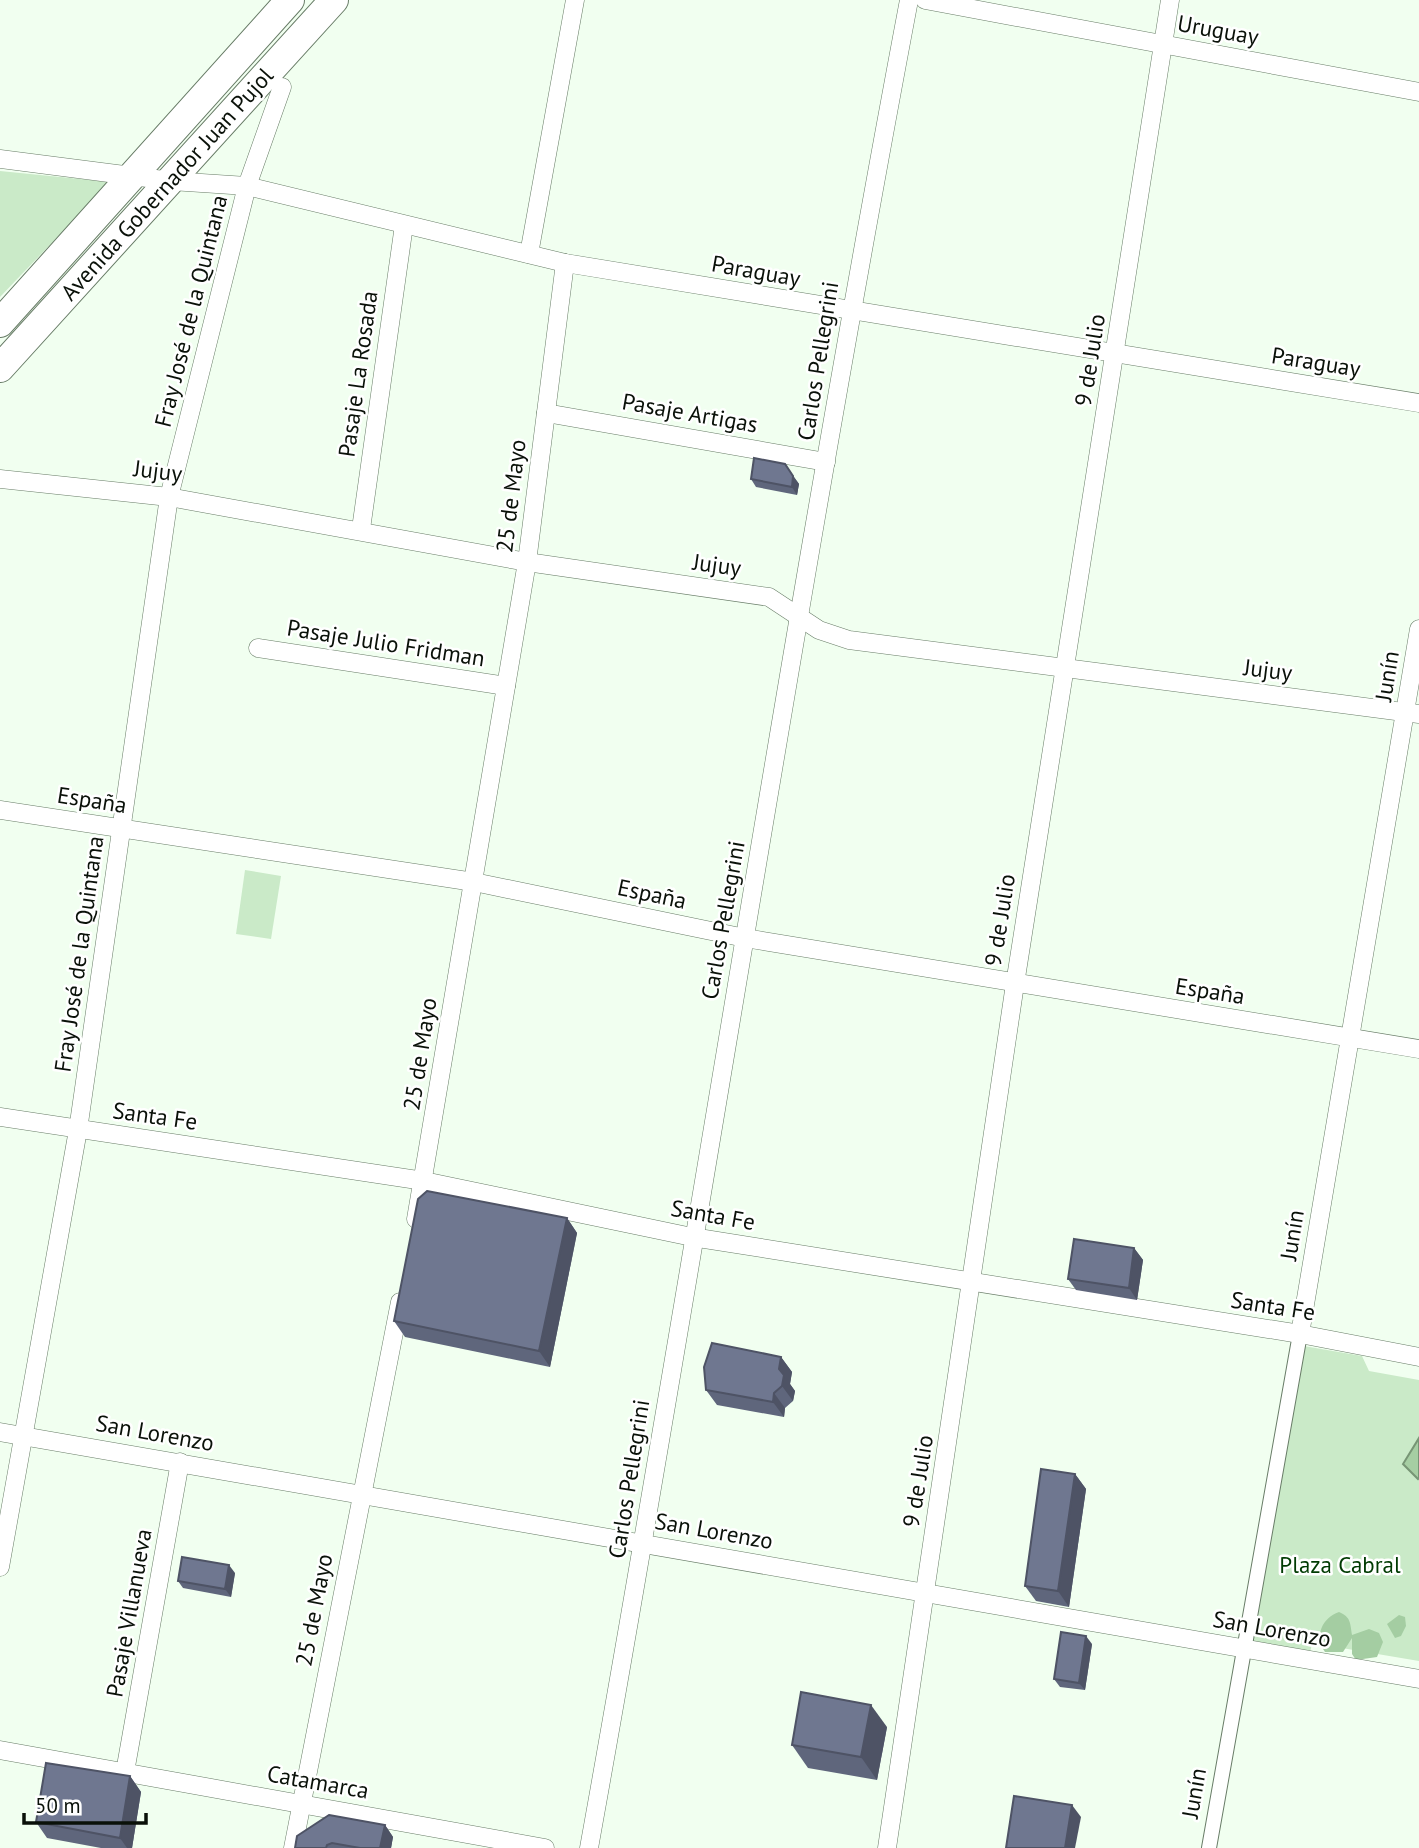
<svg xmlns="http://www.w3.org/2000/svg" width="1419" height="1848" font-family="'PT Sans',sans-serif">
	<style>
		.green { fill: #caeac8 }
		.forest { fill: #a4cda2 }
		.water { fill: #a6cea3; stroke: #779575; stroke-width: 2 }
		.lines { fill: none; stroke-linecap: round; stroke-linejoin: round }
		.pedestrian-casing { stroke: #687c67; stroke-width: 16 }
		.minor-casing { stroke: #687c67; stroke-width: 19 }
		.primary-casing { stroke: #687c67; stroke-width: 30 }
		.pedestrian { stroke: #fff; stroke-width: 14 }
		.minor { stroke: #fff; stroke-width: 18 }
		.primary { stroke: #fff; stroke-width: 28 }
		.wall { fill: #5f667c }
		.shaded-wall { fill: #4e5365 }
		.building { fill: #6f7790; stroke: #4e5365; stroke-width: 2 }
		.labels { text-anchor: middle; stroke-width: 5; stroke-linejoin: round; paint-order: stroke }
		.street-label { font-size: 23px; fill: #0a1109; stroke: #fff }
		.park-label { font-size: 23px; fill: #003b02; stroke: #fff }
	</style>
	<rect width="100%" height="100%" fill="#f1fff0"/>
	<g class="green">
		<path d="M0,171L110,182L0,297Z"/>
		<path d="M245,870L281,876L271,939L236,934Z"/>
		<path d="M1298,1345L1362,1356L1369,1371L1419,1380V1661L1312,1643L1310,1653L1246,1642Z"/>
	</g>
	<g class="forest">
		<path d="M1339,1612C1351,1617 1350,1623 1352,1635L1369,1629L1379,1633L1383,1642L1377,1657L1356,1660L1352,1654V1638L1343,1652H1325C1314,1636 1322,1618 1339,1612Z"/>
		<path d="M1399,1615L1405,1617L1406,1626L1401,1636L1395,1638L1387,1624Z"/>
	</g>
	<path class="water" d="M1419,1438V1478L1418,1479L1403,1464Z"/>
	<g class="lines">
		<g class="pedestrian-casing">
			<path id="pedestrian" d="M1209,1848L1300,1334"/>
		</g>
		<g class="minor-casing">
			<g id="minor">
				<path d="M925,0L1419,92"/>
				<path d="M0,159L171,181L247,186L565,263L1419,403"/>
				<path d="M529,254L575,0"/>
				<path d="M546,413L826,462"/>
				<path d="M0,479L169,497L527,562L769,597L819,630L849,640L1419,714"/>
				<path d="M361,529L404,225"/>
				<path d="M258,648L506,686"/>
				<path d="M0,810L474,882L745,938L1419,1049"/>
				<path d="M0,1117L424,1181L692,1237L1300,1334L1419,1357"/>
				<path d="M416,1219L527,562L565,263"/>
				<path d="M1300,1334L1419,629"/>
				<path d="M0,1432L1419,1679"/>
				<path d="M0,1567L78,1130L169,497L247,186L282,87"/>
				<path d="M0,1750L545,1848"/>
				<path d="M125,1772L180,1462"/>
				<path d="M293,1848L400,1302"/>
				<path d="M589,1848C700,1233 793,614 909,0"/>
				<path d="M887,1848L1015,984L1170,0"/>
			</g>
		</g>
		<g class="primary-casing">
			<g id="primary">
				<path d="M0,323L290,0"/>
				<path d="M0,368L334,0"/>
			</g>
		</g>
		<use href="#pedestrian" class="pedestrian"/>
		<use href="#minor" class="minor"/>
		<use href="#primary" class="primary"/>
	</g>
	<g class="wall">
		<path d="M785,464L799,484L797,495L756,487L751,479Z"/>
		<path d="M567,1218L577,1233L550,1367L405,1337L394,1321Z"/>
		<path d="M1134,1248L1143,1260L1137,1300L1076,1290L1068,1279Z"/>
		<path d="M781,1357L792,1372L790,1384L795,1391L793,1401L785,1408L784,1417L717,1405L706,1390Z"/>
		<path d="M1075,1474L1086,1489L1069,1607L1036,1601L1025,1586Z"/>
		<path d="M235,1573L231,1597L183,1588L178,1581Z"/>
		<path d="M1092,1644L1085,1690L1060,1687L1054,1679Z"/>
		<path d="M887,1727L877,1780L808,1768L792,1745Z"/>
		<path d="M130,1776L141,1792L132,1848H101L47,1838L36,1822Z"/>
		<path d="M385,1825L393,1837L391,1848H295Z"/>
	</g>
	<g class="shaded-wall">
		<path d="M793,476L799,484L797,495L792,487Z"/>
		<path d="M567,1218L577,1233L550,1367L539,1351Z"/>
		<path d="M1134,1248L1143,1260L1137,1300L1129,1288Z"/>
		<path d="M781,1357L792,1372L790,1384L795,1391L793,1401L782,1386L779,1369Z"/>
		<path d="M774,1393L785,1408L784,1417L773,1402Z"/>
		<path d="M1075,1474L1086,1489L1069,1607L1058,1591Z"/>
		<path d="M229,1565L235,1573L231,1597L225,1589Z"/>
		<path d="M1086,1636L1092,1644L1085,1690L1079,1683Z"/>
		<path d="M871,1705L887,1727L877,1780L861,1757Z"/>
		<path d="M130,1776L141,1792L132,1848H127L120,1838Z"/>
		<path d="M1072,1805L1081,1817L1075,1848H1065Z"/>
		<path d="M385,1825L393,1837L391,1848H380Z"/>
	</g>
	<g class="building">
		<path d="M754,458L785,464L793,476L792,487L751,479Z"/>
		<path d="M427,1191L567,1218L539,1351L394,1321L418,1199Z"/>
		<path d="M1074,1239L1134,1248L1129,1288L1068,1279Z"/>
		<path d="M712,1343L781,1357L779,1369L784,1375L782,1386L774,1393L773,1402L706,1390L704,1367Z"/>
		<path d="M1041,1469L1075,1474L1058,1591L1025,1586Z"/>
		<path d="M182,1557L229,1565L225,1589L178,1581Z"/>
		<path d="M1061,1632L1086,1636L1079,1683L1054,1679Z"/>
		<path d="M801,1692L871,1705L861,1757L792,1745Z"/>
		<path d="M46,1763L130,1776L120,1838L36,1822Z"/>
		<path d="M1014,1796L1072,1805L1065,1848H1006Z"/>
		<path d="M329,1815L385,1825L380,1848H360L332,1843L327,1845L326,1848H295L297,1836Z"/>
	</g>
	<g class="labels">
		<g class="street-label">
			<text transform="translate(1218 30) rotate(10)" y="8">Uruguay</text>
			<text transform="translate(167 184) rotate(-48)" y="8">Avenida Gobernador Juan Pujol</text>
			<text transform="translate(756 271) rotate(10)" y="8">Paraguay</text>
			<text transform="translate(191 311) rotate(-76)" y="8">Fray José de la Quintana</text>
			<text transform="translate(1090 360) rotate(-81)" y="8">9 de Julio</text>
			<text transform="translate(818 361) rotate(-81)" y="8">Carlos Pellegrini</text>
			<text transform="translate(1316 362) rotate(9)" y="8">Paraguay</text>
			<text transform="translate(358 374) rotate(-82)" y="8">Pasaje La Rosada</text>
			<text transform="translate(690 413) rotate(10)" y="8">Pasaje Artigas</text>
			<text transform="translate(158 471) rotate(7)" y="8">Jujuy</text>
			<text transform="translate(511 496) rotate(-83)" y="8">25 de Mayo</text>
			<text transform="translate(717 565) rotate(8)" y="8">Jujuy</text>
			<text transform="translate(386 643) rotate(9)" y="8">Pasaje Julio Fridman</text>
			<text transform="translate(1268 670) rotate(7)" y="8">Jujuy</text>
			<text transform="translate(1387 676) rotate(-81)" y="8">Junín</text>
			<text transform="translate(92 800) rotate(9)" y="8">España</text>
			<text transform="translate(652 894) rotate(12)" y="8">España</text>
			<text transform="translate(723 920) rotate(-80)" y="8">Carlos Pellegrini</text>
			<text transform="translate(1000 920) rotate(-81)" y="8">9 de Julio</text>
			<text transform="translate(79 954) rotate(-82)" y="8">Fray José de la Quintana</text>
			<text transform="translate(1210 991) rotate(9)" y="8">España</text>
			<text transform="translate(420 1054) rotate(-81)" y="8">25 de Mayo</text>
			<text transform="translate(155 1116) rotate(8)" y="8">Santa Fe</text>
			<text transform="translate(713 1215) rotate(10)" y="8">Santa Fe</text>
			<text transform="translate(1292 1235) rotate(-81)" y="8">Junín</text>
			<text transform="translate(1273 1306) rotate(9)" y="8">Santa Fe</text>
			<text transform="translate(155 1433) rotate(10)" y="8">San Lorenzo</text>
			<text transform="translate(629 1479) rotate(-81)" y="8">Carlos Pellegrini</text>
			<text transform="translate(918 1481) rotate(-81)" y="8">9 de Julio</text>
			<text transform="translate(714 1531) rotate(10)" y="8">San Lorenzo</text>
			<text transform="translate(314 1610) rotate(-79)" y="8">25 de Mayo</text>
			<text transform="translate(129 1613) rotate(-80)" y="8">Pasaje Villanueva</text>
			<text transform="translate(1272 1629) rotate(10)" y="8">San Lorenzo</text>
			<text transform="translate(318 1782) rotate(10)" y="8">Catamarca</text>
			<text transform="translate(1194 1793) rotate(-80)" y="8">Junín</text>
		</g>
		<g class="park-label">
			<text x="1340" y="1573">Plaza Cabral</text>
		</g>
	</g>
	<path d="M24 1813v10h122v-10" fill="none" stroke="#0a1109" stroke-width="3.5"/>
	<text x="35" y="1813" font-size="21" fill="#0a1109" stroke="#ffffff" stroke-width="5" paint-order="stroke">50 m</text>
</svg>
